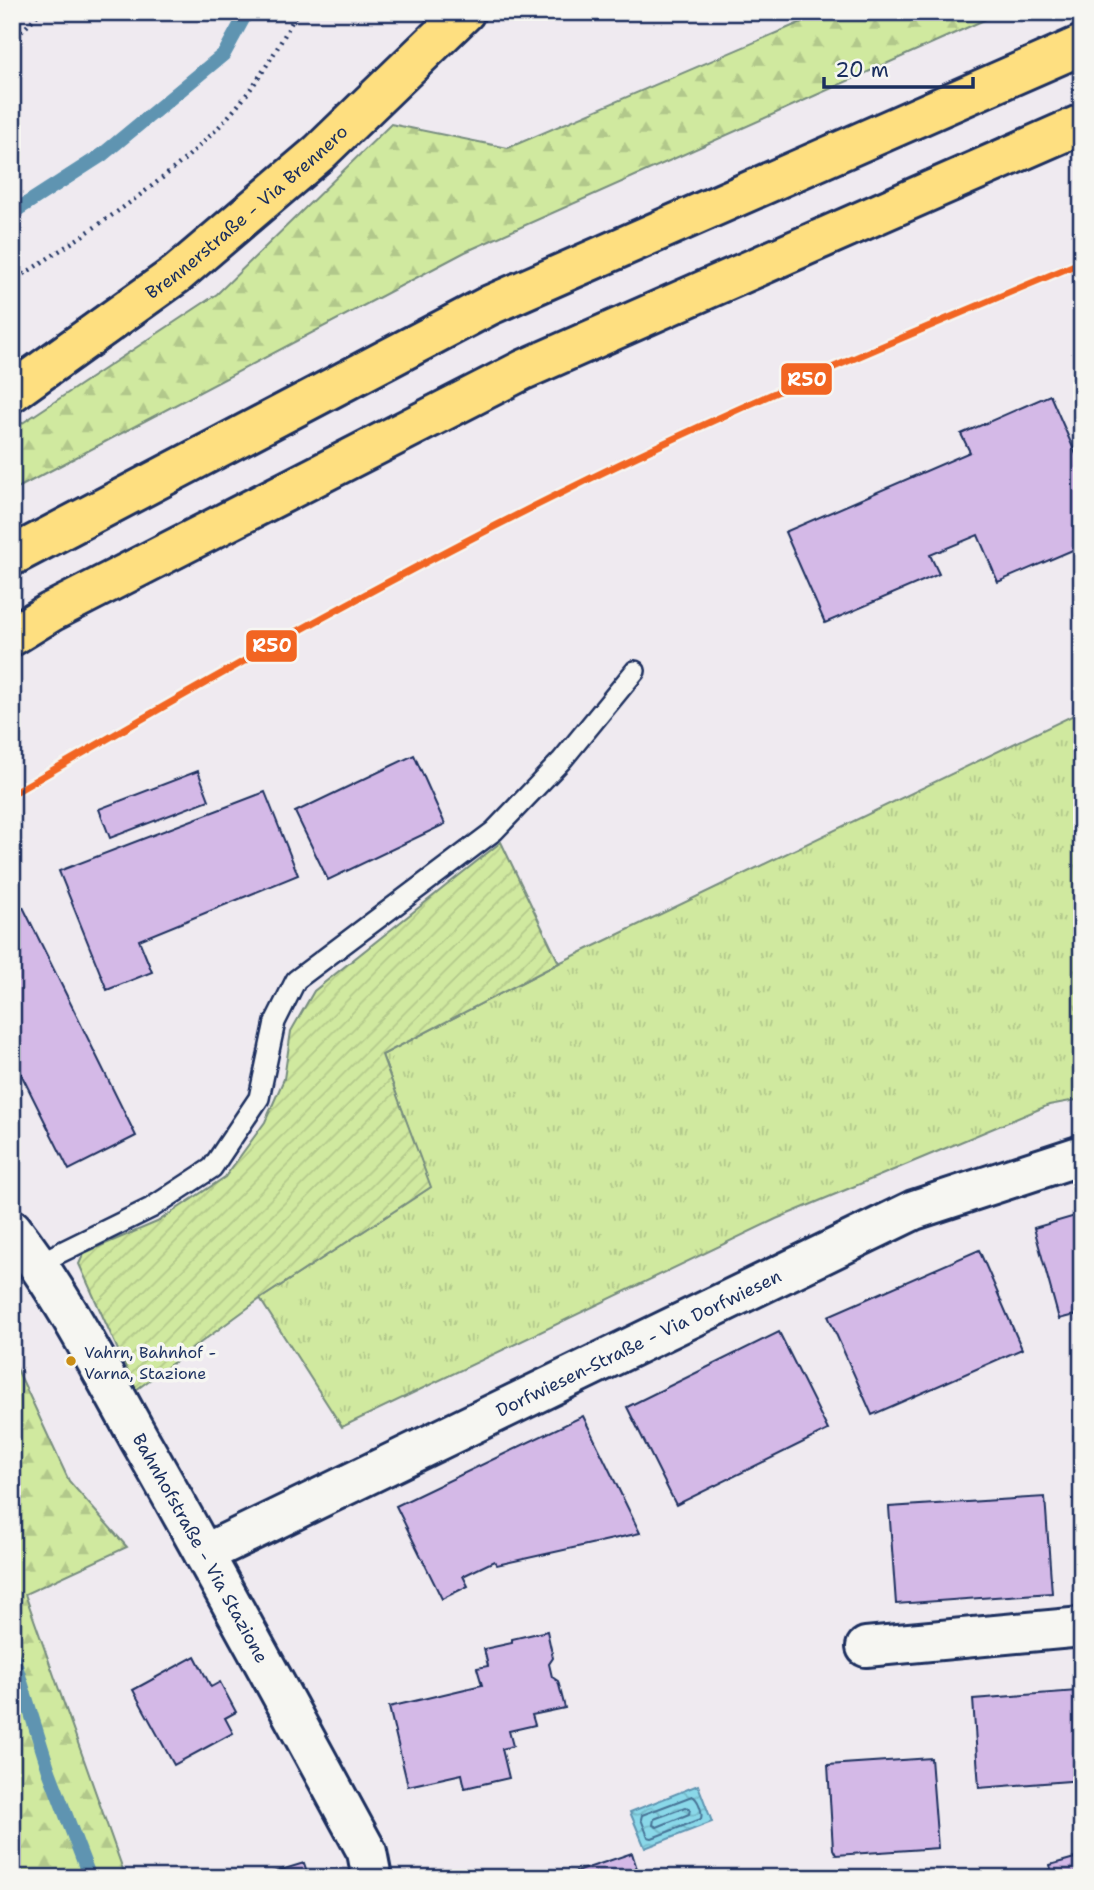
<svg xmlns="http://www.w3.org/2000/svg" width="1094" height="1890" font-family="'Shantell Sans',sans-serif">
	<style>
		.grass { fill: url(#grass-tufts); stroke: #768c7e; stroke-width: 2 }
		.forest { fill: url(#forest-firs); stroke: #768c7e; stroke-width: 2 }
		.garden { fill: url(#garden-furrows); stroke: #768c7e; stroke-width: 2 }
		.water { fill: url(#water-waves); stroke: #5e94b1; stroke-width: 2 }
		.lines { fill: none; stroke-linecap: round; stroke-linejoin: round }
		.shore { stroke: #477396; stroke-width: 2 }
		.stream { stroke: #5e94b1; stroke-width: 14 }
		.building { fill: #d4b9e7; stroke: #1b2f5e; stroke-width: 2 }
		.lane-casing { stroke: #1b2f5e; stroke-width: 24 }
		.street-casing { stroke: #1b2f5e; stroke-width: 44 }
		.primary-casing { stroke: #1b2f5e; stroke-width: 44 }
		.highway-casing { stroke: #1b2f5e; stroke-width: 44 }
		.path { stroke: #1b2f5e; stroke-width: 4.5; stroke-dasharray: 2 5; stroke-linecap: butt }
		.lane { stroke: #f6f6f2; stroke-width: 19 }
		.street { stroke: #f6f6f2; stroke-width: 38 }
		.primary { stroke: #fedf80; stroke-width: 38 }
		.highway { stroke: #fedf80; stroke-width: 38 }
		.rail-1-casing { stroke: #f6f6f2; stroke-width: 12 }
		.rail-1 { stroke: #f26522; stroke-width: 7 }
		.bus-dot { fill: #cb8e13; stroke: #f6f6f2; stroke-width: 2.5 }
		.labels { text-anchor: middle; stroke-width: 7; stroke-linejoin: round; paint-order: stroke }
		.bus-label { font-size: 16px; fill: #1b2f5e; stroke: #f6f6f2; text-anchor: start }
		.street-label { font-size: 18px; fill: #1b2f5e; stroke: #f6f6f2 }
		.line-badge { stroke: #f6f6f2; stroke-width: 2.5 }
		.badge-label { font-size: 19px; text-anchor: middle; font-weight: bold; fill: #fff }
	</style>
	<defs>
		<pattern id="grass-tufts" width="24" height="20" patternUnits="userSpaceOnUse" patternTransform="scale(1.75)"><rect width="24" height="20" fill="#d0e99f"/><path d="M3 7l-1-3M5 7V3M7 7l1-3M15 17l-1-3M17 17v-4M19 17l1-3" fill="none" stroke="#b2c88b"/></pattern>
		<pattern id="forest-firs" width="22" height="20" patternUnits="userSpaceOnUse" patternTransform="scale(1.75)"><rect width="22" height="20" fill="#d0e99f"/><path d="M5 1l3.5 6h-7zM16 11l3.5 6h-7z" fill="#b2c88b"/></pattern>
		<pattern id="garden-furrows" width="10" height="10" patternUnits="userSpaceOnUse" patternTransform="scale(1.75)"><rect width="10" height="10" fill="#d0e99f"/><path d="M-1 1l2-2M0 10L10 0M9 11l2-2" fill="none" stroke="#b2c88b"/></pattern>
		<pattern id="water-waves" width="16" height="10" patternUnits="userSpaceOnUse" patternTransform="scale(1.75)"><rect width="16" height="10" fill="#8ad8e9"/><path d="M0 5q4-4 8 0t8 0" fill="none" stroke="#76baca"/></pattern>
	</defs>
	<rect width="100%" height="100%" fill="#efeaf0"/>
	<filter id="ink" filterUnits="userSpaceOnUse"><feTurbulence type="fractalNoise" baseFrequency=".0143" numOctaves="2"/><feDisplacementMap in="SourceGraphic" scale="14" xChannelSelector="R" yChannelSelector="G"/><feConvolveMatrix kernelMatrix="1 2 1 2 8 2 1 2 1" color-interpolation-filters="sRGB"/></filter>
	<g filter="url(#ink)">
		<path class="grass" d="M1082,711V1099L1049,1105L776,1219L342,1427L260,1299L430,1187L382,1055L559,963Z"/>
		<g class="forest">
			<path d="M825,12H1002L465,252L12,491V430L217,294L391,124L508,148Z"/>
			<path d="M12,1358L69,1481L127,1547L25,1594L126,1878H12Z"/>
		</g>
		<path class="garden" d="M501,842L559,963L382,1055L431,1187L260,1299L136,1390L79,1264L84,1253L157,1222L225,1177L265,1122L284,1079L291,1031L314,991Z"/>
		<path class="water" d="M698,1785L712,1822L645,1848L630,1812Z"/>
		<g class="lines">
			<g class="shore">
				<path d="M692,1796C698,1798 703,1812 701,1819L652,1838L648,1837L641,1819L642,1815Z"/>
				<path d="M686,1807L690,1809L689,1814L657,1827L653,1825L654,1819Z"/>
			</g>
			<g class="stream">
				<path d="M12,213L102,155L224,54L247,12"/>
				<path d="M12,1653L49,1771L90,1878"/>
			</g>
		</g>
		<g class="building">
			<path d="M1050,395L1082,468V546L998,582L978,535L930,555L939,574L825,623L785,532L970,452L961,434Z"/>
			<path d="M414,755L445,824L328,880L295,812Z"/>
			<path d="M198,771L209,800L110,838L99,809Z"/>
			<path d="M265,792L298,875L139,940L152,972L107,990L59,871Z"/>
			<path d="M23,907L136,1136L69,1170L12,1056V912Z"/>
			<path d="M1082,1214V1313L1059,1319L1034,1228Z"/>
			<path d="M979,1250L1022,1349L872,1415L828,1316Z"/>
			<path d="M779,1332L828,1430L676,1505L627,1407Z"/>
			<path d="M583,1416L640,1533L497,1565L494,1561L463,1576L468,1586L442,1599L396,1506Z"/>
			<path d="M1074,1435H1082V1531H1080Z"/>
			<path d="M1045,1497L1052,1593L896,1604L889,1507Z"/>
			<path d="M547,1631L553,1658L549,1664L552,1677L558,1681L565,1708L532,1715L535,1725L509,1731L513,1746L502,1749L509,1778L465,1788L462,1774L408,1786L389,1707L482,1685L477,1668L488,1666L484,1649L512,1643V1639Z"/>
			<path d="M195,1656L211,1687L220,1682L236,1712L225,1718L233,1733L174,1765L133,1690Z"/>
			<path d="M1077,1691L1082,1780L979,1788L973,1699Z"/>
			<path d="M931,1758L938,1848L836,1855L833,1849L828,1765Z"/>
			<path d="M1082,1851V1878H1024L1051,1869L1050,1865L1078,1857L1076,1852Z"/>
			<path d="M632,1853L640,1878H562L561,1877Z"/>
			<path d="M304,1863L309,1878H255Z"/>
		</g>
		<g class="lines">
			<g class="lane-casing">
				<path id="lane" d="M39,1263L151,1208L212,1168L259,1098L275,1022L296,980L494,831L562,760L635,671"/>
			</g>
			<g class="street-casing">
				<g id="street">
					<path id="s1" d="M12,1229C64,1296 102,1373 144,1447C220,1581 293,1716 367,1852L372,1878"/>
					<path id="s2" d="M204,1554L914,1210L1082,1155"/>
					<path d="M866,1647L1082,1627"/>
				</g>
			</g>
			<g class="primary-casing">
				<g id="primary">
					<path id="s3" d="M12,392L177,274L319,153L465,12"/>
				</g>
			</g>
			<g class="highway-casing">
				<g id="highway">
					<path d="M12,556L490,305L1082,45"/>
					<path d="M12,636L51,612L523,370L1082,124"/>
				</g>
			</g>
			<g class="path">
				<path d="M12,42L40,12"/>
				<path d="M12,282C89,231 186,172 243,99C264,72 281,43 297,12"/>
			</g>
			<use href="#lane" class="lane"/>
			<use href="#street" class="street"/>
			<use href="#primary" class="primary"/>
			<use href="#highway" class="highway"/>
			<g class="rail-1-casing">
				<path id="rail-1" d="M12,794C194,688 377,584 565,491C734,407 908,335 1082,262"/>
			</g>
			<use href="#rail-1" class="rail-1"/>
		</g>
	</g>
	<circle class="bus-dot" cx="71" cy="1361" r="6"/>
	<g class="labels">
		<g class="bus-label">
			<text x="84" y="1358">Vahrn, Bahnhof -<tspan x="84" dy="21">Varna, Stazione</tspan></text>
		</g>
		<g class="street-label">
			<text dy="6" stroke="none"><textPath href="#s3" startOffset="296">Brennerstraße - Via Brennero</textPath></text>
			<text dy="6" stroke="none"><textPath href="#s2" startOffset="483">Dorfwiesen-Straße - Via Dorfwiesen</textPath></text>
			<text dy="6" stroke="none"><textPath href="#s1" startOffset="371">Bahnhofstraße - Via Stazione</textPath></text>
		</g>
	</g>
	<g class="line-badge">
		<rect x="780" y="362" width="53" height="34" rx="7" fill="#f26522"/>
		<rect x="245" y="629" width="53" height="34" rx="7" fill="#f26522"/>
	</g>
	<g class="badge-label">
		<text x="807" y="386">R50</text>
		<text x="272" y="652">R50</text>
	</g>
	<rect width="1094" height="1890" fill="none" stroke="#f6f6f2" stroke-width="42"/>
	<rect x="21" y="21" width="1052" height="1848" fill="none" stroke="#1b2f5e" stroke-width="2.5" filter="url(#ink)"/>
	<path d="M824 77v10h149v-10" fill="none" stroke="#1b2f5e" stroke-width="3.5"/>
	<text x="835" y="77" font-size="21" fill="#1b2f5e" stroke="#f6f6f2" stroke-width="5" paint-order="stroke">20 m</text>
</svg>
